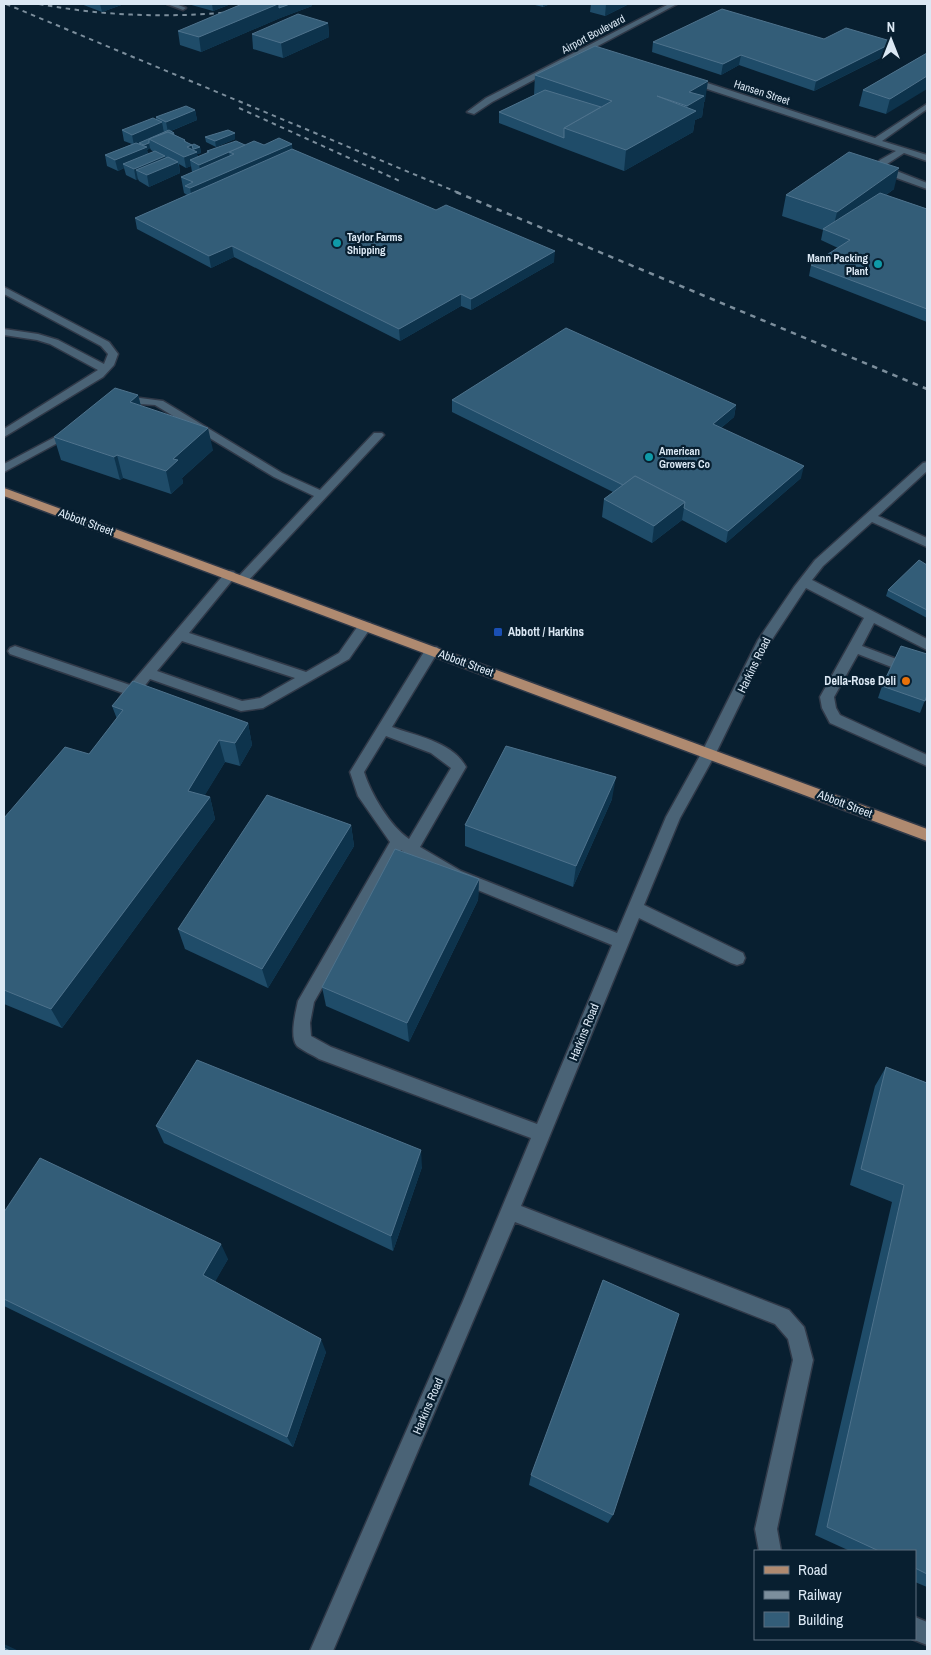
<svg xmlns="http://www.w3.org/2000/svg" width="931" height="1655" font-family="'Archivo Narrow',sans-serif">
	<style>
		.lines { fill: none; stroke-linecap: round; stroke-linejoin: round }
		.minor-casing { stroke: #303948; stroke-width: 3 }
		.major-casing { stroke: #303948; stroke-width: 3 }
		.minor { fill: #4a6376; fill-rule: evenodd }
		.major { fill: #af8a70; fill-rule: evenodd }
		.rail-far1 { stroke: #7c8e9c; stroke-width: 2; stroke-dasharray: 4.5 4.5; stroke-linecap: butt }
		.rail { stroke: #7c8e9c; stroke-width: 2.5; stroke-dasharray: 5.5 5.5; stroke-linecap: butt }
		.wall { fill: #1f4c69; fill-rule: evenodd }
		.shaded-wall { fill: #0d334c }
		.building { fill: #335d78; stroke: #4e728c }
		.culture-dot { fill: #0f9aa8; stroke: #081f30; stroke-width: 2 }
		.transit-dot { fill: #1a4fb4; stroke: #081f30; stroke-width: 2 }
		.food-dot { fill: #e8710a; stroke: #081f30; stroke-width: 2 }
		.labels { text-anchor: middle; stroke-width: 4.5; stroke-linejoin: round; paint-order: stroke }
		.far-street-label { font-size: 11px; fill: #dbe8f4; stroke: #081f30 }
		.far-poi-label { font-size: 11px; font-weight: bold; fill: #dbe8f4; stroke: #081f30; text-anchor: start }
		.street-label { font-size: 12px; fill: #dbe8f4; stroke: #081f30 }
		.poi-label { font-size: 12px; font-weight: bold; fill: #dbe8f4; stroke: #081f30; text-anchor: start }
	</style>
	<rect width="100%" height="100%" fill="#081f30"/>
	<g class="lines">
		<g class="minor-casing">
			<g id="minor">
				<path d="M167,4H176L186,8L183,10Z"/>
				<path d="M669,4H677L492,102L474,114L467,112L486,98Z"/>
				<path d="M686,78H692L875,138L927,104V109L882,141L927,155V161L904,153L884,166L927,183V189L880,172L876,166L880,160L896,151L686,82Z"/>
				<path d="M4,287L109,342L118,354L114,365L103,377L4,437V429L98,370L50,344L37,340L4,335V329L38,334L58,340L104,364L108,354L101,346L4,294Z"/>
				<path d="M140,398L163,401L282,473L320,490L374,433H382L384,435L246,583H238L236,580L238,577L314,496L274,477L155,405L140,404L122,410L117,407L123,402Z"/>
				<path d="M72,428L78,431L76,433L4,472V464Z"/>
				<path d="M927,462V471L878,516L927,538V547L872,522L823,566L812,580L927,639V650L874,623L862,646L899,660L901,663L899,666L894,668L858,654L834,697L836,708L840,715L927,755V766L830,723L822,708L820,697L864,618L806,588L769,644L716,753L680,818L644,905L743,953L745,958L743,963L737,965L731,963L639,918L521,1206L789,1310L804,1327L813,1360L777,1529L781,1551H759L755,1529L793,1360L788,1339L775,1324L515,1222L333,1651H310L463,1301L531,1138L319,1059C313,1055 303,1051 297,1046C289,1037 296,1011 298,1001L390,842L358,796L350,772L427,647H437L439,650L392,727C416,736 453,742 466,767L420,847L461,871L617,933L666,817L702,752L758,640L794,587L815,560L923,463ZM386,736L431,753L451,768L409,839C390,826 371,794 364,772ZM401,850L424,865L451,879L612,945L537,1124L331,1047L311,1036L310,1023L314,1002Z"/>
				<path d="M230,571L234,572L236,575L234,578L189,633L306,672L339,653L360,623H370L372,626L349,659L263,708L241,711L150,679L131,703H121L119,699L123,693L10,654L8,651L10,648L15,646L130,685L226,572ZM182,641L295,678L260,698L242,701L157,671Z"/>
				<path d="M915,1617L927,1622V1645L912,1639H915Z"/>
			</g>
		</g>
		<g class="major-casing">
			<path id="major" d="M4,488L927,829V841L4,496Z"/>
		</g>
		<use href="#minor" class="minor"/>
		<use href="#major" class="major"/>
		<g class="rail-far1">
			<path d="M6,4L459,193"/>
			<path d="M39,4C104,16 167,18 233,12"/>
			<path d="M239,108L402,182"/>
		</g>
		<path class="rail" d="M456,192L927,389"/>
	</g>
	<g class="wall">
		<path d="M81,4H124L102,12Z"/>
		<path d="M188,4H231L213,11Z"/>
		<path d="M237,4H312V6L280,18L201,52L180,45L178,31L240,5Z"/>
		<path d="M531,4H550L543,7Z"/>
		<path d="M591,4H629L605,16L590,12Z"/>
		<path d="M328,23L329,37L283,58L253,49L252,34Z"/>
		<path d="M824,39L894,42L892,52L814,91L739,65L721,75L652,52L653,42Z"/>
		<path d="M927,53L886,114L859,106L863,90Z"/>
		<path d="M535,75L705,101L704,102L702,117L695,120L693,132L624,171L563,148L499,123V112L534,95Z"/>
		<path d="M195,110L197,120L171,131L174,133L175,135L185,140L186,142L192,145L200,147L201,153L197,154L198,157L207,153V151L245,145H264L292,144V149L554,262L471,310L461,306L400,341L234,257L211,268L137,229L135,218L187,195L184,193L181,177L193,172H192L191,166L186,168L179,164L180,173L149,187L139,181L138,179L136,180L126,175L124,168L118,171L107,166L105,155L132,144L124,141L122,130L156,120V117ZM150,148L151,150L154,152L148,154L147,150Z"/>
		<path d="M235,133V139L216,147L206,142L205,137Z"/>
		<path d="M894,189L886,195L927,209V322L809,276L811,265L838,248L821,240L823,230L782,216L786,195Z"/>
		<path d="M138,395L141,406L213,450L182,478L183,483L171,494L123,478L120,480L61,460L54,437Z"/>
		<path d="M452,400L736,405L734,417L721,428L801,478L726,543L682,520L652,543L602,517L604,499L613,492L452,412Z"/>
		<path d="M927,565V618L886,596L888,590Z"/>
		<path d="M882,686L927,695L920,713L878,698Z"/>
		<path d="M112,706L248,723L252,745L240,766L225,762L204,796L210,797L215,819L62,1028L4,1004V818L89,754L117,719Z"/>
		<path d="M612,799L573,887L465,846V825Z"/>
		<path d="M351,825L354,846L268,988L185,949L178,929Z"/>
		<path d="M479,879L478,900L409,1042L326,1006L322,987Z"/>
		<path d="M886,1067L927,1083V1587L915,1582V1551H850L815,1535L892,1202L850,1185L875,1086Z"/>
		<path d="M156,1126L422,1167L393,1251L164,1143Z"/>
		<path d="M4,1212L228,1259L215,1281L326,1352L293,1447L4,1306Z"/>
		<path d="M531,1475L613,1515L608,1523L529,1485Z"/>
	</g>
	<g class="shaded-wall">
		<path d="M100,4H124L102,12Z"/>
		<path d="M212,4H231L213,11Z"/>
		<path d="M278,4H312V6L280,18L201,52L199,37Z"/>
		<path d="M543,4H550L543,7Z"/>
		<path d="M606,4H629L605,16Z"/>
		<path d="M328,23L329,37L283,58L281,43Z"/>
		<path d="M894,42L892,52L814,91L816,81Z"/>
		<path d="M741,55L739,65L721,75L723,64Z"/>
		<path d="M927,76V89L886,114L890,99Z"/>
		<path d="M708,81L705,101L704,102L702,117L695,120L693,132L624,171L626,150L686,117L689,92Z"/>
		<path d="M195,110L197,120L168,132L166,122Z"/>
		<path d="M162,122L164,133L134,145L132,135Z"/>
		<path d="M235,133V139L216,147L215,141Z"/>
		<path d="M149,143L150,148L147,150L149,158L123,164L124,168L118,171L115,160L145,148L144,145Z"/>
		<path d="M292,144L293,160L193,205L190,188Z"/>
		<path d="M192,145L194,153H195L194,149L200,147L201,153L197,154L199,163L190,160L191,166L186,168L184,157L187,147Z"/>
		<path d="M229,152L231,163L201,176L199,165Z"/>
		<path d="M165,156L167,167L178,162L180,173L149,187L147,175L136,170L138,179L136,180L134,169Z"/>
		<path d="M899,168L894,189L832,233L837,212Z"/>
		<path d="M232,246L234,257L211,268L209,256Z"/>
		<path d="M555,251L554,262L471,310V299Z"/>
		<path d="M461,294V306L400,341L399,329Z"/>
		<path d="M138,395L144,418L130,402Z"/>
		<path d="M736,405L734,417L711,436L713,424Z"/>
		<path d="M208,428L213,450L182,478L183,483L171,494L166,471L173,459Z"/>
		<path d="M117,455L123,478L120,480L114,457Z"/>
		<path d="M804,466L801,478L726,543L728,531Z"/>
		<path d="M685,502L682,520L652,543L654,526Z"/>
		<path d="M248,723L252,745L240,766L235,743Z"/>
		<path d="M219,740L225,762L194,813L188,791Z"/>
		<path d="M616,777L612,799L573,887L576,866Z"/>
		<path d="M210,797L215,819L62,1028L51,1009Z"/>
		<path d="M351,825L354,846L268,988L262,969Z"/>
		<path d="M479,879L478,900L409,1042L407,1023Z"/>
		<path d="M421,1150L422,1167L393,1251L391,1236Z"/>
		<path d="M221,1244L228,1259L211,1289L203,1275Z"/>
		<path d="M321,1339L326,1352L293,1447L287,1437Z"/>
		<path d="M4,1644L19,1651H10L4,1648Z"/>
	</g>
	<g class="building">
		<path d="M242,4H278L199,37L178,31Z"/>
		<path d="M279,4H290L279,8Z"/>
		<path d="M722,9L824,39L846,28L894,42L816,81L741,55L723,64L653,42Z"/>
		<path d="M298,14L328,23L281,43L252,34Z"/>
		<path d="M595,46L708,81L689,92L704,96L687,106L657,96L696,111L626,150L564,128L612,101L535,75Z"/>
		<path d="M927,53V76L890,99L863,90Z"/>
		<path d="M545,90L601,107L564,128V138L499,112Z"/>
		<path d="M186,106L195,110L166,122L156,117Z"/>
		<path d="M153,118L162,122L132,135L122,130Z"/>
		<path d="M169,130L174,133L172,134L168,132L149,139V143L144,145L139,143Z"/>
		<path d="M228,130L235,133L215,141L205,137Z"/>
		<path d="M168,132L185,140L184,141L192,145L187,147L197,152L184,157L149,139Z"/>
		<path d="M279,138L292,144L190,188L185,186L193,182L181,177L234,154L229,152L254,141L264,145Z"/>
		<path d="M236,141L245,145L199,165L190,160L209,152L207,151Z"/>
		<path d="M136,143L147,147L115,160L105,155Z"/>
		<path d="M194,144L200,147L194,149H193L192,145Z"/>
		<path d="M292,149L436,210L446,205L555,251L471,299L461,294L399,329L232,246L209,256L135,218Z"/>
		<path d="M155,151L165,156L134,169L123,164Z"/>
		<path d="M849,152L899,168L837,212L786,195Z"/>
		<path d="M168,157L178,162L147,175L136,170Z"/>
		<path d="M880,193L927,209V309L811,265L850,240L823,229Z"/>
		<path d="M566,328L736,405L713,424L804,466L728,531L684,508L685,502L635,476L623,485L452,400Z"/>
		<path d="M115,388L138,395L130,402L208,428L173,459L178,460L166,471L117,455L114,457L54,437Z"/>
		<path d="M635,476L685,502L654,526L604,499Z"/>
		<path d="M919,560L927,565V610L888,590Z"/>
		<path d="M901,646L927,654V695L925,701L882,686Z"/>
		<path d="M133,681L248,723L235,743L219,740L188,791L210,797L51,1009L4,990V818L65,747L89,754L123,710L112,706Z"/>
		<path d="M506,746L616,777L576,866L465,825Z"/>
		<path d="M267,795L351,825L262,969L178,929Z"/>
		<path d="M395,849L479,879L407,1023L322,987Z"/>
		<path d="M197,1060L421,1150L391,1236L156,1126Z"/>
		<path d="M886,1067L927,1083V1574L915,1568V1551H879L827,1527L904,1185L861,1169Z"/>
		<path d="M40,1158L221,1244L203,1275L321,1339L287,1437L4,1299V1212Z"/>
		<path d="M603,1280L679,1314L613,1515L531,1475Z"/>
		<path d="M4,1648L10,1651H4Z"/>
	</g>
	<g class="culture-dot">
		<circle cx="337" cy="243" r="5"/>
		<circle cx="878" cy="264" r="5"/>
		<circle cx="649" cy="457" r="5"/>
	</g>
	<rect class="transit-dot" x="493" y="627" width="10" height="10" rx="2.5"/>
	<circle class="food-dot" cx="906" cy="681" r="5"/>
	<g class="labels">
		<g class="far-street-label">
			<text transform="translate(593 34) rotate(-28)" y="4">Airport Boulevard</text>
			<text transform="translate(762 92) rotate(18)" y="4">Hansen Street</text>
		</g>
		<g class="far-poi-label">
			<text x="347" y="241">Taylor Farms<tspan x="347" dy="13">Shipping</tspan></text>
			<text x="868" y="262" text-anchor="end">Mann Packing<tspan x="868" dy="13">Plant</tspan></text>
			<text x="659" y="455">American<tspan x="659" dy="13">Growers Co</tspan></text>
		</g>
		<g class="street-label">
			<text transform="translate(86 522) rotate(20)" y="4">Abbott Street</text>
			<text transform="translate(466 663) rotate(20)" y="4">Abbott Street</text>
			<text transform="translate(754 665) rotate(-64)" y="4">Harkins Road</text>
			<text transform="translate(845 804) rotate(21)" y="4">Abbott Street</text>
			<text transform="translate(584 1032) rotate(-68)" y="4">Harkins Road</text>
			<text transform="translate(428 1406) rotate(-67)" y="4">Harkins Road</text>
		</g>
		<g class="poi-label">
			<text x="508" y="636">Abbott / Harkins</text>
			<text x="896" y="685" text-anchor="end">Della-Rose Deli</text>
		</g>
	</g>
	<rect width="931" height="1655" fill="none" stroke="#dbe8f4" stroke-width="10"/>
	<rect x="754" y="1550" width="162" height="90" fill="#081f30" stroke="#5c6f7e"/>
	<rect x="764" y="1566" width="25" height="8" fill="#af8a70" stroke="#5c6f7e"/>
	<text x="798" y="1575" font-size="15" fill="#dbe8f4">Road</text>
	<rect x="764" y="1591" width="25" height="8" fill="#7c8e9c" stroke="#5c6f7e"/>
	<text x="798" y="1600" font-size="15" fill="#dbe8f4">Railway</text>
	<rect x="764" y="1612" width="25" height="15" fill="#335d78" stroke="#5c6f7e"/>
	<text x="798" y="1625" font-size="15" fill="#dbe8f4">Building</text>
	<g transform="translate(891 40)" stroke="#081f30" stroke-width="4" paint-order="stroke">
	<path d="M0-4L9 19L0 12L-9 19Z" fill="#dbe8f4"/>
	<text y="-8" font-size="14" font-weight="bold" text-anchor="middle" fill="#dbe8f4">N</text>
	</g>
</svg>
